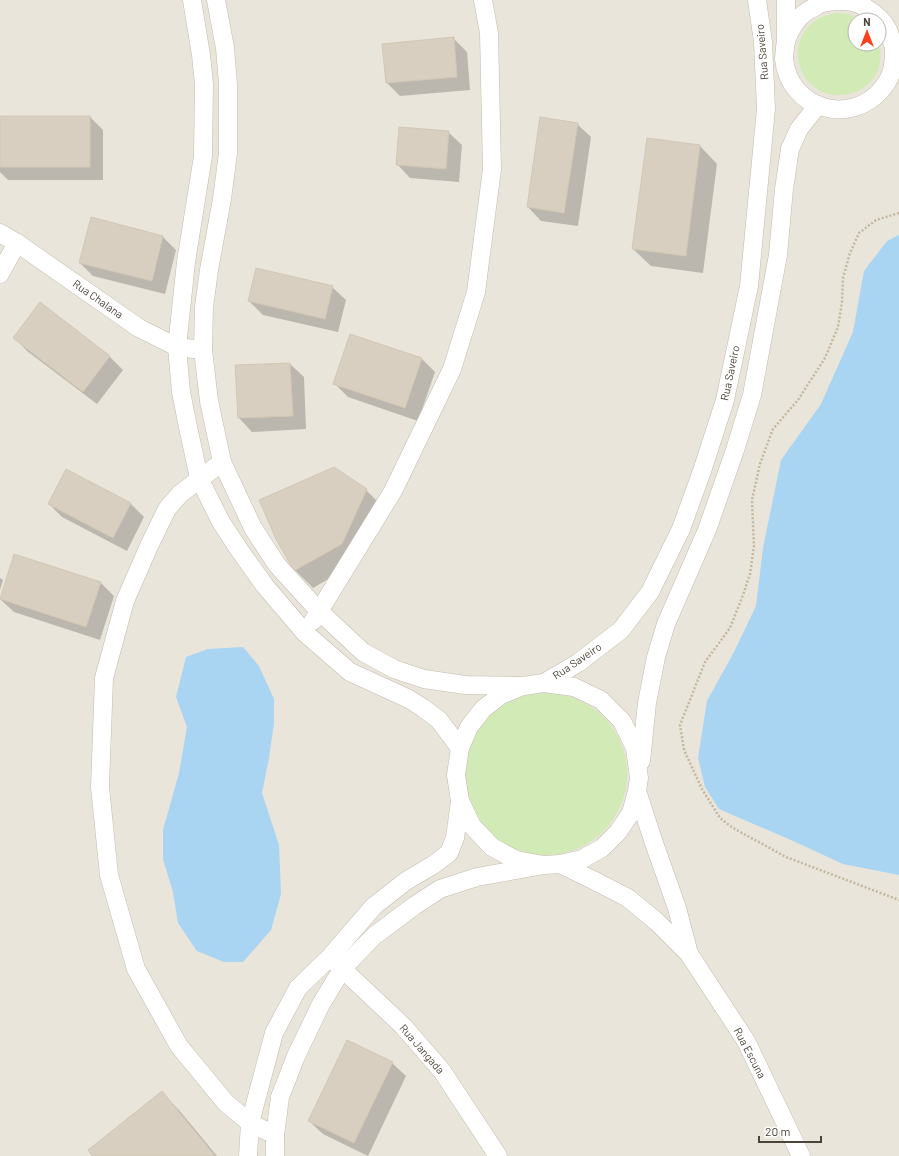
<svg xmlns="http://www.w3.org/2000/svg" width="899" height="1156" font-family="Barlow,sans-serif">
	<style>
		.residential { fill: #eae5da; fill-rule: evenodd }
		.green { fill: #d2eab5 }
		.water { fill: #a9d4f2 }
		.shadow { fill: #0003 }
		.building { fill: #d8cfc1; stroke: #d3c7b4 }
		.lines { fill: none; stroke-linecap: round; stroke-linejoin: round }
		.minor-casing { stroke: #c2bbae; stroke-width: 19 }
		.path { stroke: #c4b79f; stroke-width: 2.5; stroke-dasharray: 2 2; stroke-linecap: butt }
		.minor { stroke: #fff; stroke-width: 18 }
		.labels { text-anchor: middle; stroke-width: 3; stroke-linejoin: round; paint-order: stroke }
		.street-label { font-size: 11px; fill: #4b4439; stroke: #fff }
	</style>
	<rect width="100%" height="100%" fill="#f6f3ec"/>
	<path class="residential" d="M0,0H899V1156H0ZM855,20H879V44H855Z"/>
	<g class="green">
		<path d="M836,13L849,14L862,20H855V44L879,43C883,58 880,73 869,83C860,92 848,96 835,95C799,92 784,44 814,22C821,16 828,15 836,13Z"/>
		<circle cx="546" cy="774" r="81"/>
	</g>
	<g class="water">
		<path d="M899,235V875L843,864L793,841L719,809L705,787L698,758L707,701L735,650L756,606L763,548L781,460L821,404L853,332L864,271L887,241Z"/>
		<path d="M243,647L259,666L274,699V723L269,758L262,793L279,845L281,894L271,930L243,962H224L197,951L178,923L173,892L163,859V830L179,773L187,727L176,697L186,657L208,649Z"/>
	</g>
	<g class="shadow">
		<path d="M453,38L467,52L470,90L400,96L387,83Z"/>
		<path d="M0,117H90L103,130V180H8L0,172Z"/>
		<path d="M541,118L577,124L591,137L578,226L541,221L528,207Z"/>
		<path d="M448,132L462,145L459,182L410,178L397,164Z"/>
		<path d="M700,146L717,164L703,273L651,266L633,249Z"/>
		<path d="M91,218L163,237L176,250L165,294L93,276L80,263Z"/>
		<path d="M332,287L346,300L338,332L263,315L249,301Z"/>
		<path d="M40,304L110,357L123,370L97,404L27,351L14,337Z"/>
		<path d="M421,358L435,372L418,421L348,397L335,384Z"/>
		<path d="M290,364L304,377L306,429L252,432L239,418L236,366Z"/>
		<path d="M366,490L384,508L359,561L313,588L295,570Z"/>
		<path d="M49,504H131L144,517L127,551L62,517Z"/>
		<path d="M0,578L3,580L0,590Z"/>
		<path d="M101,583L114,596L100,640L14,612L0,599Z"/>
		<path d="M392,1063L406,1076L368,1156L323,1134L309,1121Z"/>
		<path d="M161,1092L179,1110L217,1156H94Z"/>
	</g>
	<g class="building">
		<path d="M454,37L457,77L386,83L382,44Z"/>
		<rect x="0" y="116" width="90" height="51"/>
		<path d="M540,117L578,123L564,213L527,207Z"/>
		<path d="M399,127L449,131L446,169L396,165Z"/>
		<path d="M647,138L700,145L686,256L632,249Z"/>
		<path d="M91,217L163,236L152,281L79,263Z"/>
		<path d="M256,268L333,286L325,319L248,301Z"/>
		<path d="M40,302L110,356L83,392L13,338Z"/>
		<path d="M350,334L422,358L405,408L333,384Z"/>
		<path d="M290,363L293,416L238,418L235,365Z"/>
		<path d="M334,467L367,489L342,544L294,571L276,539L259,500Z"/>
		<path d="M66,469L131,503L113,538L48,504Z"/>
		<path d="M14,554L101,582L86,627L0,599Z"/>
		<path d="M347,1040L393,1062L354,1143L308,1121Z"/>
		<path d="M162,1091L215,1156H92L88,1150Z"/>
	</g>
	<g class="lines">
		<g class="minor-casing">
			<g id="minor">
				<path d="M192,0L201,55L204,84L203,156L186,262L177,347L181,392L188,427L199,478L221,522L240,551L265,586L305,633L350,672L409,699L423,708L439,720L460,748"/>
				<path d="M216,0L225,48L228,84V153L222,199L209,270L204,307L203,350L209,401L222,462L253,528L277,565L319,611L363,652L394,669L424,679L465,685L518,686"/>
				<path d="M786,0V39"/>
				<path d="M894,47C894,53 894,59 893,65C892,74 887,83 882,89C850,127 789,109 784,59C784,55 785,51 785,47C787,33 797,17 809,10C814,8 818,4 823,3C833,0 852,0 861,5C872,11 883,19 888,30C892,39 890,44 899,50"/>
				<path d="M0,233L17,243L139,328L177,347L203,350"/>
				<path d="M0,274L17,243"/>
				<path d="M222,462L180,494L167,509L149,546L125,601L104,678L100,787L109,875L136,969L179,1046L226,1103L250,1123L275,1135"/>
				<path d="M313,621L393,491L452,369L476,292L492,169L489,33L483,0"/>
				<path d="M544,683L578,663L621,630L650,592L681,529L702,471L725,400L749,286L766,109L763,42L757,0"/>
				<path d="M641,761L647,703L656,657L666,624L707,530L735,450L752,395L778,255L784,189L790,149L799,129L818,105"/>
				<path d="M560,864L593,880L628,898L657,922L689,954L677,908L654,843L637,791"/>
				<path d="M689,954L746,1041L801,1156"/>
				<path d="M333,960L403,1026L442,1071L498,1156"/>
				<path d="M248,1156L250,1123L274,1033L298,988L330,957L374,906L406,881L433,865L449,853L455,838L460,801"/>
				<path d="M275,1156V1135L280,1097L296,1056L321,1004L343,968L374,936L414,906L440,889L477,877L544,865L560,864L582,859L602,848L618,832L631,813L637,791L639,778L635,748L622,721L601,700L574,687L544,683L523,686L501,695L483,709L469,727L460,748L456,775L460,801L472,826L492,847L516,860L544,865"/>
			</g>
		</g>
		<path class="path" d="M899,213L876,220L859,233L850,253L843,278L842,302L838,327L825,358L798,400L773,429L760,464L752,500L754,546L750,574L743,595L730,628L705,662L680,725L684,750L702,789L720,818L733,828L786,857L899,900"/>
		<use href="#minor" class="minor"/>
	</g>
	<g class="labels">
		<g class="street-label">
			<text transform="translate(762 52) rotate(-95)" y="4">Rua Saveiro</text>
			<text transform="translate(98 299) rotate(35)" y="4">Rua Chalana</text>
			<text transform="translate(730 373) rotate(-78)" y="4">Rua Saveiro</text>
			<text transform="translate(577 661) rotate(-34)" y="4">Rua Saveiro</text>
			<text transform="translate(422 1049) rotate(49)" y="4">Rua Jangada</text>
			<text transform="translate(750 1053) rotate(62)" y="4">Rua Escuna</text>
		</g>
	</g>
	<g transform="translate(867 32)"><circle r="19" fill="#ffffff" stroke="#b7b4b0"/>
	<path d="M0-3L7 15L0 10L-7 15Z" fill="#fc3f1d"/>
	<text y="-6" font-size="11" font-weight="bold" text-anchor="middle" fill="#4b4439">N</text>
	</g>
	<path d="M759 1136v6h62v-6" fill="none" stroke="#4b4439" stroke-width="2"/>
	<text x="765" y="1136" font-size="12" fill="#4b4439" stroke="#ffffff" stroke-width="3" paint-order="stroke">20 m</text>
</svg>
